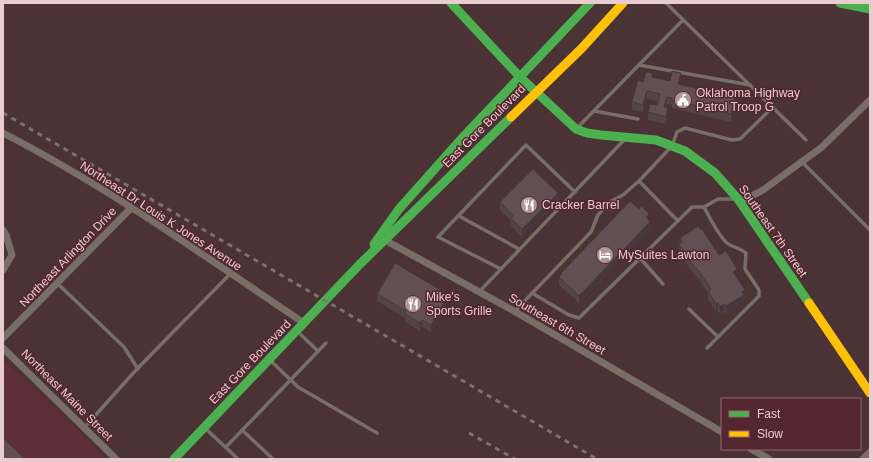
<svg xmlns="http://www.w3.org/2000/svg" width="873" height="462" font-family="Helvetica,sans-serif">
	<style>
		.built { fill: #5f2f37 }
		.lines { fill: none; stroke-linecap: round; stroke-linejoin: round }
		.lane { stroke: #796e66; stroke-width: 3.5 }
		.street { stroke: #796e66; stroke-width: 7 }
		.fast { stroke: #4caf50; stroke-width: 9 }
		.slow { stroke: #ffc107; stroke-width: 9 }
		.rail { stroke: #7d716d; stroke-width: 3; stroke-dasharray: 5 5; stroke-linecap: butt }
		.wall { fill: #544347 }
		.shaded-wall { fill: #45373a }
		.building { fill: #624e53; stroke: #45373a }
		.labels { text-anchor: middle; stroke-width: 3; stroke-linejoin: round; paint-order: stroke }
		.poi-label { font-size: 12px; fill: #e9cccf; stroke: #54272f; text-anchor: start }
		.street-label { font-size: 12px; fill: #e9cccf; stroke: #54272f }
	</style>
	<rect width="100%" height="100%" fill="#4a3235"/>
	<path class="built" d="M3,359L107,459H3Z"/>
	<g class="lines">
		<g class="lane">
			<path d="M666,3L806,140"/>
			<path d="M639,65L750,85"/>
			<path d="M594,111L638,119"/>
			<path d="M578,127L683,20"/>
			<path d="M802,162L870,230"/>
			<path d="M639,181L678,221"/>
			<path d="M704,207C710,218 718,235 727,243C733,248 739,247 746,253L745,269L759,290V296L707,348"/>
			<path d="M459,216L519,249"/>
			<path d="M640,258L663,284"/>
			<path d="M501,269L438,237L526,145L575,192"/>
			<path d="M57,283L124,347L138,369"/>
			<path d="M479,292L625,139"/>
			<path d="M532,293L569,315L579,318L692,207H704L718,199H734"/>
			<path d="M689,309L718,337"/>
			<path d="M515,311L591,232L598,215L608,203L623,195L639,181L672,146L677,132L685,128L732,140L740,139L773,107"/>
			<path d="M298,332L318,351"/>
			<path d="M270,360L298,387L377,433"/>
			<path d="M84,428L136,370L230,274"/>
			<path d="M205,428L238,459"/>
			<path d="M242,430L273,459"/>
			<path d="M226,447L326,343"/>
		</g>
		<g class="street">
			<path d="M3,133C108,187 206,257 304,323"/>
			<path d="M740,202L763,190L822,147L870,100"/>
			<path d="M3,230L6,235L12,255L3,270"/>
			<path d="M383,239L514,311L722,432"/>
			<path d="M3,338L131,208"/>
			<path d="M3,348L116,459"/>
			<path d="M751,449L769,459"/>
			<path d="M863,459L870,452"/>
		</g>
		<g class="fast">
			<path d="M451,3L519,76L576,129L587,133L601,135L656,140L685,151L715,173L738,199L809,303"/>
			<path d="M840,3L870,9"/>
			<path d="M374,244L399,209L464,136L590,3"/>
			<path d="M174,459L360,264L511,117"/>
		</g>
		<g class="slow">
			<path d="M511,117L582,48L623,3"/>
			<path d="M809,303L870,393"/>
		</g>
		<g class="rail">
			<path d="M3,113L597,459"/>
			<path d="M469,433L515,459"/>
		</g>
	</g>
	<g class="wall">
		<path d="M652,77L670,81L681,80L680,85L735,106L731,122L672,108V105L667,104L666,108L668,116L666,124L648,120V112L657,105L658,101L647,99L643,112L632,110V102L643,82Z"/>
		<path d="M558,201L522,237L511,226V221L500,210V202Z"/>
		<path d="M649,221L650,229L579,303L559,285V277L561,276V273Z"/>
		<path d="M680,238L719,255L737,277H736L745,298L744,299V302L726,314L724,312L720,314L718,311L716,312L708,299V292L698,278L694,275L679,252Z"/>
		<path d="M377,294L446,307L431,332L422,327L420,331L405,322V318L377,301Z"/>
	</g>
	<g class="shaded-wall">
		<path d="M681,73V80L678,92V84Z"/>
		<path d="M647,91V99L643,112V105Z"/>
		<path d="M667,97V104L664,115V107Z"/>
		<path d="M735,98V106L731,122V114Z"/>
		<path d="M668,108V116L666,124V117Z"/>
		<path d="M558,193V201L522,237V229Z"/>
		<path d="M649,214V221L646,217Z"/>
		<path d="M650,222V229L579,303V296Z"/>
		<path d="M737,269V277L733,279V272Z"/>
		<path d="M745,290V298L744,299V302L726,314V306Z"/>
		<path d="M446,299V307L431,332V325Z"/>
		<path d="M718,303V311L716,312V304Z"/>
		<path d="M724,304V312L720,314V307Z"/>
		<path d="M422,320V327L420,331V323Z"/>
	</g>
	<g class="building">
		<path d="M672,71L681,73L678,84L735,98L731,114L672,100V98L667,97L664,107L668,108L666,117L648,112L650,104L657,105L660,94L647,91L643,105L632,102L638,80L643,82L646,72L652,73V77L670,81Z"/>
		<path d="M533,169L558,193L522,229L511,218L513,216L500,202Z"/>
		<path d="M630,201L639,209L642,206L649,214L646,217L650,222L579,296L559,277L562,274L561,273Z"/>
		<path d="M698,226L701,230L702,229L719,255L726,251L737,269L733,272L745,290L742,292L744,295L726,306L724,304L720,307L718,303L716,304L708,291L711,289L698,270L694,267L679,244L682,242L680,238Z"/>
		<path d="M395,263L444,292L446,299L431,325L422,320L420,323L405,314L406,311L377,294Z"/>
		<path d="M3,438L25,459H3Z"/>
	</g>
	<defs>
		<g id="civic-disc" transform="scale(0.9)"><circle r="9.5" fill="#b19699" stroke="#54272f"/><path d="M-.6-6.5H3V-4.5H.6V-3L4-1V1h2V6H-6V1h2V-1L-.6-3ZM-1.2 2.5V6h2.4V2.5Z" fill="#fff"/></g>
		<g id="restaurant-disc" transform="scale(0.9)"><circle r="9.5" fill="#b19699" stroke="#54272f"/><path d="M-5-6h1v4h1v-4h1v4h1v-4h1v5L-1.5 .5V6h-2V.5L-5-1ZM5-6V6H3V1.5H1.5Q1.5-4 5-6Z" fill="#fff"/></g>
		<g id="hotel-disc" transform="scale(0.9)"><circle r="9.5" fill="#b19699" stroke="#54272f"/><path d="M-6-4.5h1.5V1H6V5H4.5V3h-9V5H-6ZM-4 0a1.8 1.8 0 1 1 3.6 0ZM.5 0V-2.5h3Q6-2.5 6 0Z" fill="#fff"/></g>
	</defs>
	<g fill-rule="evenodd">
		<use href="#civic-disc" x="683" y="100"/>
		<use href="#restaurant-disc" x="529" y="205"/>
		<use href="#hotel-disc" x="605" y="255"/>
		<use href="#restaurant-disc" x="413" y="304"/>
	</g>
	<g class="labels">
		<g class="poi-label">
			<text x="696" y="97">Oklahoma Highway<tspan x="696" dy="14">Patrol Troop G</tspan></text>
			<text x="542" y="209">Cracker Barrel</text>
			<text x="618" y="259">MySuites Lawton</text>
			<text x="426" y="301">Mike's<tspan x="426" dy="14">Sports Grille</tspan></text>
		</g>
		<g class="street-label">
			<text transform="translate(484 126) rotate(-45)" y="4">East Gore Boulevard</text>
			<text transform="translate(161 216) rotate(33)" y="4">Northeast Dr Louis K Jones Avenue</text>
			<text transform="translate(773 231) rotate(55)" y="4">Southeast 7th Street</text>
			<text transform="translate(68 257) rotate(-46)" y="4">Northeast Arlington Drive</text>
			<text transform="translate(557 324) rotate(30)" y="4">Southeast 6th Street</text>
			<text transform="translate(250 362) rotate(-46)" y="4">East Gore Boulevard</text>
			<text transform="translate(67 395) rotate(45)" y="4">Northeast Maine Street</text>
		</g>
	</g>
	<rect width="873" height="462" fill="none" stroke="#e9cccf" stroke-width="8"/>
	<rect x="721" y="398" width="140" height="52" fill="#54272f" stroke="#90696f"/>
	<rect x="729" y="411" width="20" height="6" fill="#4caf50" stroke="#90696f"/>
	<text x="757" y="418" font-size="12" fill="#e9cccf">Fast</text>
	<rect x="729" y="431" width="20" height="6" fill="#ffc107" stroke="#90696f"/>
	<text x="757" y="438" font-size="12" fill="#e9cccf">Slow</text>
</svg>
